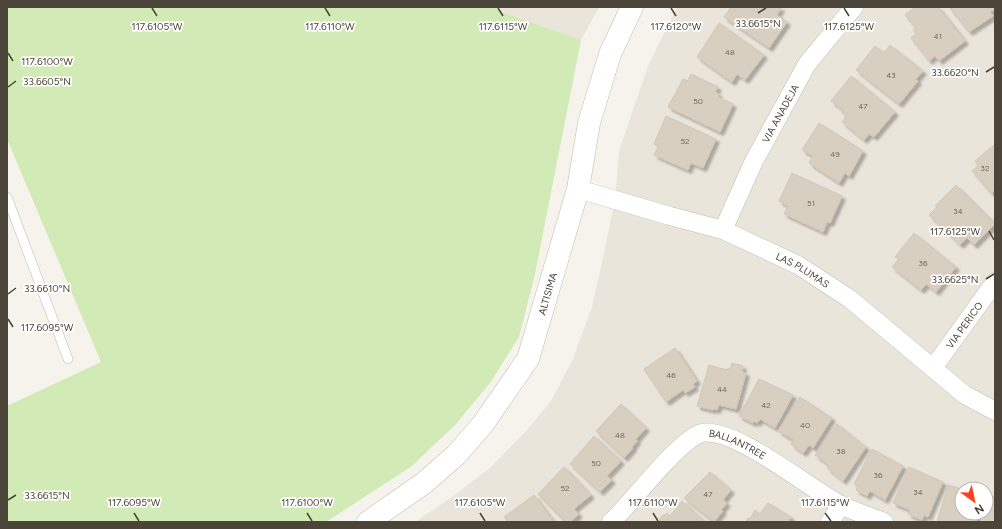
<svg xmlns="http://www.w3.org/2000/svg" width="1002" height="529" font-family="Figtree,sans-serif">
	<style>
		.residential { fill: #eae5da; fill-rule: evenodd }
		.green { fill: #d2eab5 }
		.building { fill: #d8cfc1; stroke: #d3c7b4; filter: url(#shadow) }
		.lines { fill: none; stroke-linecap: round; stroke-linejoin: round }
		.service-casing { stroke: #c2bbae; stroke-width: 10 }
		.minor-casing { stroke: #c2bbae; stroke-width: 19 }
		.tertiary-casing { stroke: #c2bbae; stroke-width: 23 }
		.service { stroke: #fff; stroke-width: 9 }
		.minor { stroke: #fff; stroke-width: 18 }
		.tertiary { stroke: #fff; stroke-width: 22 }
		.ticks { fill: none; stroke: #4b4439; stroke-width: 1.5 }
		.labels { text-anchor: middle; stroke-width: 3.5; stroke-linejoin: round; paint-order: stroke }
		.number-label { font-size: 8px; fill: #6e675b }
		.street-label { font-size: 10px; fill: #4b4439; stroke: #fff }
		.ticks-label { font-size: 10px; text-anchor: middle; fill: #4b4439; stroke: #fff; stroke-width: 3.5; stroke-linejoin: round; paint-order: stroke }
	</style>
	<defs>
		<filter id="shadow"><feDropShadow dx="3.5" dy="3.5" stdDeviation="1" flood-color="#0004"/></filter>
	</defs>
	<rect width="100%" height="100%" fill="#f6f3ec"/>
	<g class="residential">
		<path d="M497,7H599L581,40L499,11Z"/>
		<path d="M677,7H995V522H415L452,497L490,468L528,429L551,401L572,361L592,307L604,253L615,200L619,151L648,66ZM962,489H986V513H962Z"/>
	</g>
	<path class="green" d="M7,7H497L499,11L581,40L535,274L519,337L490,383L456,424L412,466L326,522H7V406L101,362L7,139Z"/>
	<g class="building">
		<path d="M731,7H779L781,8L777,15L787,22L769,48L724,17Z"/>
		<path d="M915,7H938L965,41L939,61L935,56L929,61L911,38L916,34L913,30L916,28L905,15Z"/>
		<path d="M949,7H995V8L990,12L993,16L969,32Z"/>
		<path d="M719,23L764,55L745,80L737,74L732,82L697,57Z"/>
		<path d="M890,45L923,71L916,79L918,81L899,104L856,70L875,46L884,53Z"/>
		<path d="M691,74L718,87L715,92L719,94L718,97L733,104L720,132L668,107L683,79L688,81Z"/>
		<path d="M851,76L895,112L874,137L869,134L864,140L842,122L846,117L842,113L844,111L831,101Z"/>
		<path d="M666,116L716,139L703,168L691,163L688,170L654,155L659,146L654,144Z"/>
		<path d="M819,123L863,151L849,176L845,173L839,183L809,163L813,156L802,150Z"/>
		<path d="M995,144V190L991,193L972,171L978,166L975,161Z"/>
		<path d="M792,173L842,196L830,223L827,222L823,232L784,214L788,206L779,201Z"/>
		<path d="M956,185L995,224L974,245L967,238L960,245L929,215L937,207L935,206Z"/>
		<path d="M914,233L956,267L936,292L926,284L921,290L892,267L899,259L895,257Z"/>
		<path d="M675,348L697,381L693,384L695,387L685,393L683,390L666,402L644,369Z"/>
		<path d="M732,363L743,366L742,372L746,373L736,409L719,405L717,410L714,409L713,410L697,406L709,365L727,370L728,368L730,369Z"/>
		<path d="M759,379L793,395L775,428L760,419L757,423L754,421L753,423L739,416Z"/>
		<path d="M800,397L832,418L813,448L809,445L803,453L791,444L794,440L778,431Z"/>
		<path d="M621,404L646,428L636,439L637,441L632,447L633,448L624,458L596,431Z"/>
		<path d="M837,424L866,447L843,481L827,468L829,465L815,455Z"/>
		<path d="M594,436L621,461L607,476L612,480L600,492L570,464Z"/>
		<path d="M872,449L903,466L885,500L870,491L867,496L856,490L858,486L854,484Z"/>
		<path d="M564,467L591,495L574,509L579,514L570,522H566L538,494Z"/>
		<path d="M909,467L943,482L928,517L924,515L922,520L908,514L910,510L893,503Z"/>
		<path d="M710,472L731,490L723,500L727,503L721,510L723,511L714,522L684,498Z"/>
		<path d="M948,485L962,489V513H978L976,522H937Z"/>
		<path d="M534,495L554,522H508L504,517Z"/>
		<path d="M989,495L995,497V522H983Z"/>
		<path d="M682,501L705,522H657L664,514L665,516L667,513L670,516Z"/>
		<path d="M768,503L791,517L788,522H745L748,518L750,519L755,510L760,514Z"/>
	</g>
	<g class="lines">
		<g class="service-casing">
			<path id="service" d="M7,197L68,359"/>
		</g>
		<g class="minor-casing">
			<g id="minor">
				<path id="s1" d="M578,189L670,216L723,230L798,265L850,299L965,395L995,411"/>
				<path id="s2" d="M723,230L754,161L807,64L854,7"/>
				<path id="s3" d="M933,368L995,282"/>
				<path id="s4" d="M611,522C631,504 680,438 702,433C735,427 810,489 841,505C855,512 870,516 884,522"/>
				<path d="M830,522L841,505"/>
			</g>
		</g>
		<g class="tertiary-casing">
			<g id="tertiary">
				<path id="s5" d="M368,522L424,483L456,455L483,424L528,359L578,189L589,123L610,54L632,7"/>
			</g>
		</g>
		<use href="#service" class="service"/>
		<use href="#minor" class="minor"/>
		<use href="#tertiary" class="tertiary"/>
	</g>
	<path class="ticks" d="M152,8L157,16M325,8L330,16M498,8L503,16M671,8L676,16M844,8L849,16M758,13L766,8M8,53L13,61M986,72L994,67M8,87L16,81M989,231L994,240M986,279L994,274M8,294L16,288M8,319L13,327M8,500L16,495M134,513L139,521M307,513L312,521M480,513L485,521M653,513L658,521M825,513L831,521"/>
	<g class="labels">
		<g class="number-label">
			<text x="938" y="39">41</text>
			<text x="730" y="55">48</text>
			<text x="891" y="78">43</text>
			<text x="698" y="104">50</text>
			<text x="863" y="109">47</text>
			<text x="685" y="144">52</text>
			<text x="835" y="157">49</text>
			<text x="985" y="171">32</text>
			<text x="811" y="206">51</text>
			<text x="958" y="214">34</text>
			<text x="923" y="266">36</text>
			<text x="671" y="378">46</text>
			<text x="722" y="392">44</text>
			<text x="766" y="408">42</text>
			<text x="805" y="428">40</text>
			<text x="620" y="438">48</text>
			<text x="841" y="454">38</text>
			<text x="596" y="466">50</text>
			<text x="878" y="478">36</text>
			<text x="565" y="491">52</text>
			<text x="918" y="495">34</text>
			<text x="708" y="497">47</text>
		</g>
		<g class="street-label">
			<text dy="4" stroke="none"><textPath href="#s2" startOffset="130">VIA ANADEJA</textPath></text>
			<text dy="4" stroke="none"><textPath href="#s1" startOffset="240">LAS PLUMAS</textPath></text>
			<text dy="4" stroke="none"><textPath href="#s5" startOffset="299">ALTISIMA</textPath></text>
			<text dy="4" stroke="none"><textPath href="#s3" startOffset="53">VIA PERICO</textPath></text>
			<text dy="4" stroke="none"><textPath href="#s4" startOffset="166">BALLANTREE</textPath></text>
		</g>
	</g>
	<g class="ticks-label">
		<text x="758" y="27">33.6615°N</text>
		<text x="157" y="30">117.6105°W</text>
		<text x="330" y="30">117.6110°W</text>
		<text x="503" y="30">117.6115°W</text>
		<text x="849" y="30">117.6125°W</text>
		<text x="676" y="30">117.6120°W</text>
		<text x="47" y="65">117.6100°W</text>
		<text x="955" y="76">33.6620°N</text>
		<text x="47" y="85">33.6605°N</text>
		<text x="955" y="235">117.6125°W</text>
		<text x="955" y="283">33.6625°N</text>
		<text x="47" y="292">33.6610°N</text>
		<text x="47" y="331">117.6095°W</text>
		<text x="47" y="499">33.6615°N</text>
		<text x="134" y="506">117.6095°W</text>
		<text x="307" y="506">117.6100°W</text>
		<text x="480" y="506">117.6105°W</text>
		<text x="653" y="506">117.6110°W</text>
		<text x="825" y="506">117.6115°W</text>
	</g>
	<rect width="1002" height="529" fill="none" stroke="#4b4439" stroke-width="16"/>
	<g transform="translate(974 501) rotate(147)"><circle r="19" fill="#ffffff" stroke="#b7b4b0"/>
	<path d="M0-3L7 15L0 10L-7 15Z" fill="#fc3f1d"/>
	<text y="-6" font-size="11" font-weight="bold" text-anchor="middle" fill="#4b4439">N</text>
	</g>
</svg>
